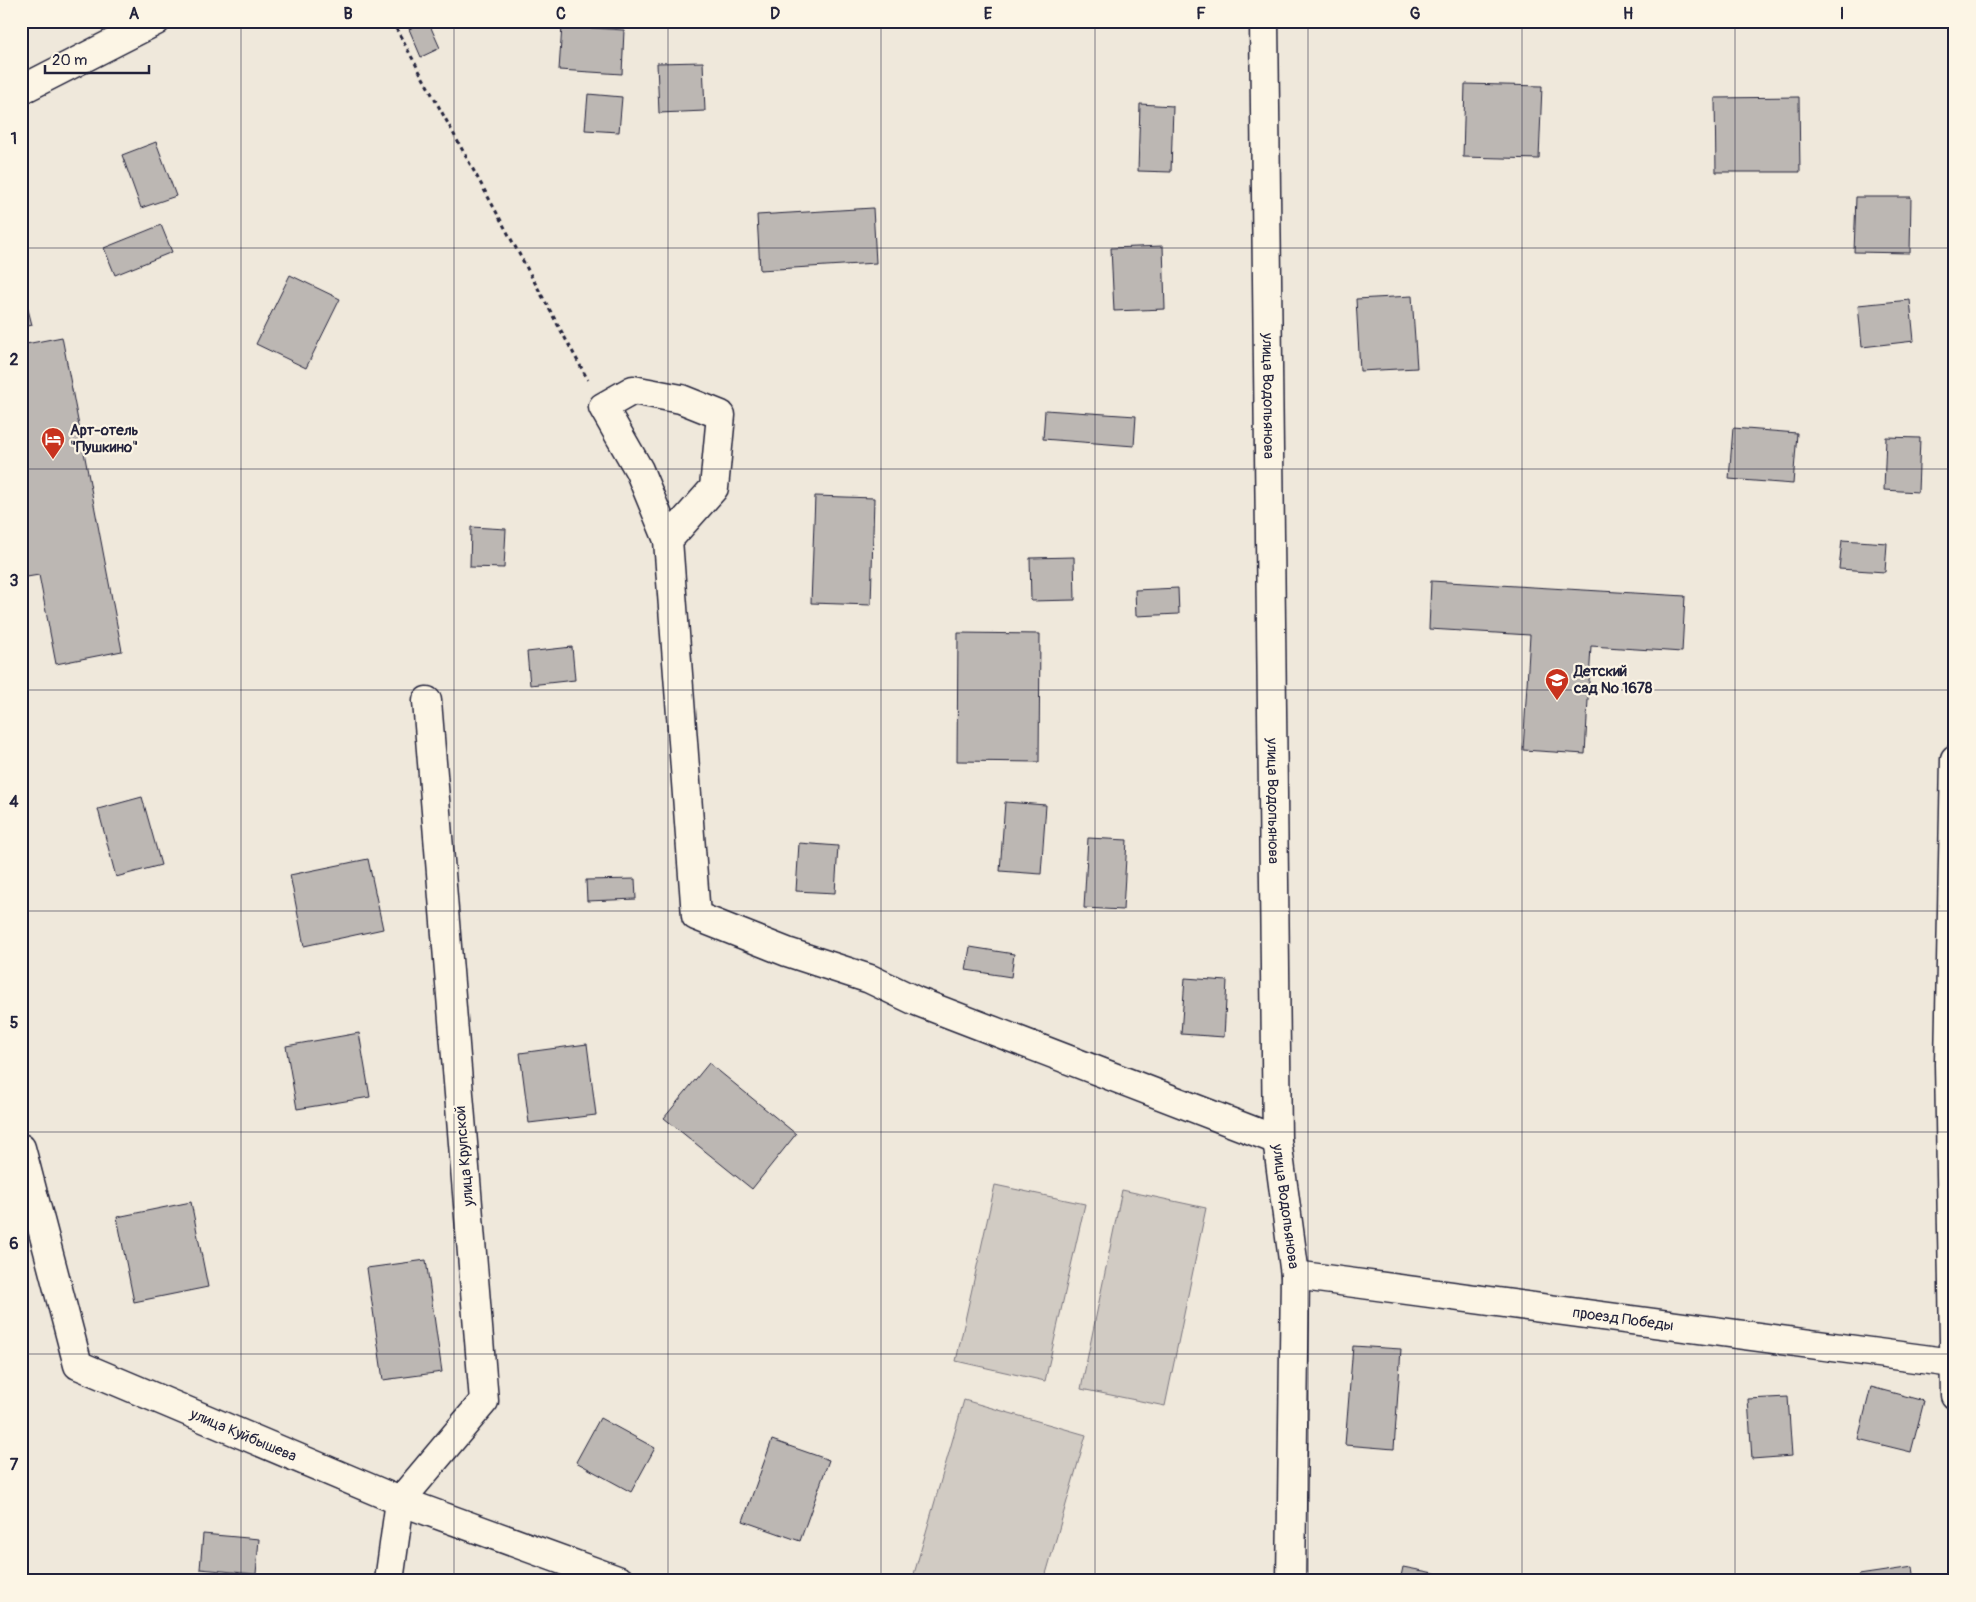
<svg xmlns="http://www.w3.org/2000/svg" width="1976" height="1602" font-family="Pangolin,sans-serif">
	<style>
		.green { fill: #d1cbc3; stroke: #7a767f }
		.building { fill: #bcb7b3; stroke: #22223b }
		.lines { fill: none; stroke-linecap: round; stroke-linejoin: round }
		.minor-casing { stroke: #22223b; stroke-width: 31 }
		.path { stroke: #22223b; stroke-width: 3; stroke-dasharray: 4 4; stroke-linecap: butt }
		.minor { stroke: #fcf5e5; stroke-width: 28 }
		.grid { fill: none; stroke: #22223b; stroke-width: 1; stroke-opacity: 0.55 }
		.labels { text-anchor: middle; stroke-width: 4.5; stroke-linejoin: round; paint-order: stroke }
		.street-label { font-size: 15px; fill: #22223b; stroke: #fcf5e5 }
		.poi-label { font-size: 15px; font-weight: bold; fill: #22223b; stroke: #fcf5e5; text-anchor: start }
		.neatline { fill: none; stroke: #22223b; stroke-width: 2 }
		.grid-label { font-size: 16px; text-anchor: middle; font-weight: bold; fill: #22223b }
	</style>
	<rect width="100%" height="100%" fill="#efe8db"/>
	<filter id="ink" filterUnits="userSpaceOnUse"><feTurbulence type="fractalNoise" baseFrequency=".02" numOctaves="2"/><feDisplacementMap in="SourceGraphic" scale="10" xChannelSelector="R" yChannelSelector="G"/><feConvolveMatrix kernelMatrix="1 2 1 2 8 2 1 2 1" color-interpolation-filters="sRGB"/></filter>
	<g filter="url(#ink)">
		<g class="green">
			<path d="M995,1185L1085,1204L1045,1381L956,1361Z"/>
			<path d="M1122,1190L1206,1208L1165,1406L1081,1389Z"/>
			<path d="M964,1400L1086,1435L1044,1581H912Z"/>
		</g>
		<g class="building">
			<path d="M428,21L440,48L421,57L409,29Z"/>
			<path d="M562,26L624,30L622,74L559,70Z"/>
			<path d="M703,62L705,111L659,113L657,63Z"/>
			<path d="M1465,84L1542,86L1539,159L1463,157Z"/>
			<path d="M588,94L622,97L619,132L585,130Z"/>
			<path d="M1799,97L1800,172H1716L1715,98Z"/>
			<path d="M1140,104L1173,106L1171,172L1138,171Z"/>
			<path d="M156,142L176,196L141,208L122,155Z"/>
			<path d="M1856,197H1911L1910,253L1854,252Z"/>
			<path d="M873,208L876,263L760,270L757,215Z"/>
			<path d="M161,225L172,252L115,275L104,248Z"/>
			<path d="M1163,246L1165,309L1114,311L1111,248Z"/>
			<path d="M290,275L340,299L306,368L256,344Z"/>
			<path d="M21,282L32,325L21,328Z"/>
			<path d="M1412,296L1417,368L1360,371L1356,299Z"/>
			<path d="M1910,300L1914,341L1862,347L1858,305Z"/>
			<path d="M62,337L122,651L56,664L39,575L21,578V345Z"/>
			<path d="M1045,410L1136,416L1134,446L1043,439Z"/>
			<path d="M1733,428L1797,433L1793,484L1729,479Z"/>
			<path d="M1886,437L1920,438L1918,492L1884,490Z"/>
			<path d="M815,496L874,498L871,605L811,603Z"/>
			<path d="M471,527L506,529L504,568L470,567Z"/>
			<path d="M1842,540L1887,543L1885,572L1839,569Z"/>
			<path d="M1074,557L1075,600L1031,601L1030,558Z"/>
			<path d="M1431,581L1685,596L1682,652L1591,646L1585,754L1523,750L1530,635L1429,629Z"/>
			<path d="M1178,588L1179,614L1136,616L1135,590Z"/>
			<path d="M958,633L1040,634L1039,762L957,761Z"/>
			<path d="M572,647L575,680L530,685L527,652Z"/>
			<path d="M142,797L161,865L116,877L98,809Z"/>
			<path d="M1005,802L1046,805L1041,874L1000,871Z"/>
			<path d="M1088,838L1127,840L1123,910L1084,908Z"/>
			<path d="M799,843L838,846L835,893L796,891Z"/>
			<path d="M368,859L383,929L304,946L290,875Z"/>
			<path d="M635,879L636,899L587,901L586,880Z"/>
			<path d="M970,947L1014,954L1011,977L966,970Z"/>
			<path d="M1185,978L1227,981L1224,1037L1181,1034Z"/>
			<path d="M359,1033L370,1097L297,1109L286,1046Z"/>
			<path d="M587,1044L596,1115L529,1123L520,1053Z"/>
			<path d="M709,1063L796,1134L752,1189L664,1118Z"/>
			<path d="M191,1202L208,1287L134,1302L117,1217Z"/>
			<path d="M426,1260L442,1372L383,1380L367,1268Z"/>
			<path d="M1353,1346L1401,1349L1394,1449L1345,1445Z"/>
			<path d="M1871,1387L1924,1401L1911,1452L1858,1439Z"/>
			<path d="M1788,1397L1792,1456L1752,1459L1748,1399Z"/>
			<path d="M600,1418L655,1448L631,1492L576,1462Z"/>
			<path d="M772,1440L829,1460L800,1541L743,1521Z"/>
			<path d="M203,1534L259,1539L256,1574L200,1569Z"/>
			<path d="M1403,1567L1444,1575L1442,1581H1400Z"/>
			<path d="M1913,1567L1915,1581H1860L1859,1575Z"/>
		</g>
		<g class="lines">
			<g class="minor-casing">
				<g id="minor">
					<path id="s1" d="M1264,21L1277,1140L1295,1275L1291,1581"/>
					<path d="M21,90L156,21"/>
					<path d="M668,540L639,470L603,407L633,390L681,399L721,415L714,488L668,540L696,916L787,952L870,979L916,1001L1277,1140"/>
					<path d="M1955,759L1949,1064L1955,1395"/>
					<path id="s2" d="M21,1148L78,1365L400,1501L620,1581"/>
					<path id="s3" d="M1295,1275L1953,1363"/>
					<path d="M389,1581L400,1501L484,1401L427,701"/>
				</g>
			</g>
			<path class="path" d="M392,21L588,380"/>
			<use href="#minor" class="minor"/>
		</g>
	</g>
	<path class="grid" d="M241,21V1581M454,21V1581M668,21V1581M881,21V1581M1095,21V1581M1308,21V1581M1522,21V1581M1735,21V1581M21,248H1955M21,469H1955M21,690H1955M21,911H1955M21,1132H1955M21,1354H1955"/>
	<defs>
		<g id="hotel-pin" transform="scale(1.25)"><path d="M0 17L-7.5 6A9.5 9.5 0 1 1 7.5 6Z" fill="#c8321e" stroke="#fcf5e5"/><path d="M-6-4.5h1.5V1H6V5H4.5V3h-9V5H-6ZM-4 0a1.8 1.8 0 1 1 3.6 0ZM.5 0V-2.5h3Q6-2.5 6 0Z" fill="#fff"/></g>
		<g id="school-pin" transform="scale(1.25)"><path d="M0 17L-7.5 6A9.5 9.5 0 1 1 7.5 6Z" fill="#c8321e" stroke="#fcf5e5"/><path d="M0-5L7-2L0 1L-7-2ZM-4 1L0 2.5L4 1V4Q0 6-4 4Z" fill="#fff"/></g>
	</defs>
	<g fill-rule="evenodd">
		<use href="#hotel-pin" x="53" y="439"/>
		<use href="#school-pin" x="1557" y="680"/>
	</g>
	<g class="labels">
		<g class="street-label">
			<text dy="5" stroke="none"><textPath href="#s1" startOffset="375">улица Водопьянова</textPath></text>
			<text dy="5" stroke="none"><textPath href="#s1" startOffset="780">улица Водопьянова</textPath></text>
			<text transform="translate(464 1156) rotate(-95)" y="5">улица Крупской</text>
			<text dy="5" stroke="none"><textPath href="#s1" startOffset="1186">улица Водопьянова</textPath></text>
			<text dy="5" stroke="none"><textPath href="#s3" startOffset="331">проезд Победы</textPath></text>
			<text dy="5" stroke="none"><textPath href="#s2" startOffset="404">улица Куйбышева</textPath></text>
		</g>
		<g class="poi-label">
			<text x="70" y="435">Арт-отель<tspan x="70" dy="17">"Пушкино"</tspan></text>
			<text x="1574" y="676">Детский<tspan x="1574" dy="17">сад № 1678</tspan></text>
		</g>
	</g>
	<rect width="1976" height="1602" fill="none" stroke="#fcf5e5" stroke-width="55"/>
	<path d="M45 65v8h104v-8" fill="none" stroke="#22223b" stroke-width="2.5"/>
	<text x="52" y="65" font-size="15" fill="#22223b" stroke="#fcf5e5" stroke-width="4" paint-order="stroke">20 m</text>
	<rect x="28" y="28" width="1920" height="1546" class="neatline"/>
	<g class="grid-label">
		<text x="134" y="19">A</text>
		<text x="348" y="19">B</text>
		<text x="561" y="19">C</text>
		<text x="775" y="19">D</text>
		<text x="988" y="19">E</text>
		<text x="1201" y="19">F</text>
		<text x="1415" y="19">G</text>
		<text x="1628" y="19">H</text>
		<text x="1842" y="19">I</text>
		<text x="14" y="144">1</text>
		<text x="14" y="365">2</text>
		<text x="14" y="586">3</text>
		<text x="14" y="807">4</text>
		<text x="14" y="1028">5</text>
		<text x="14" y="1249">6</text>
		<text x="14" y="1470">7</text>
	</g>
</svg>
